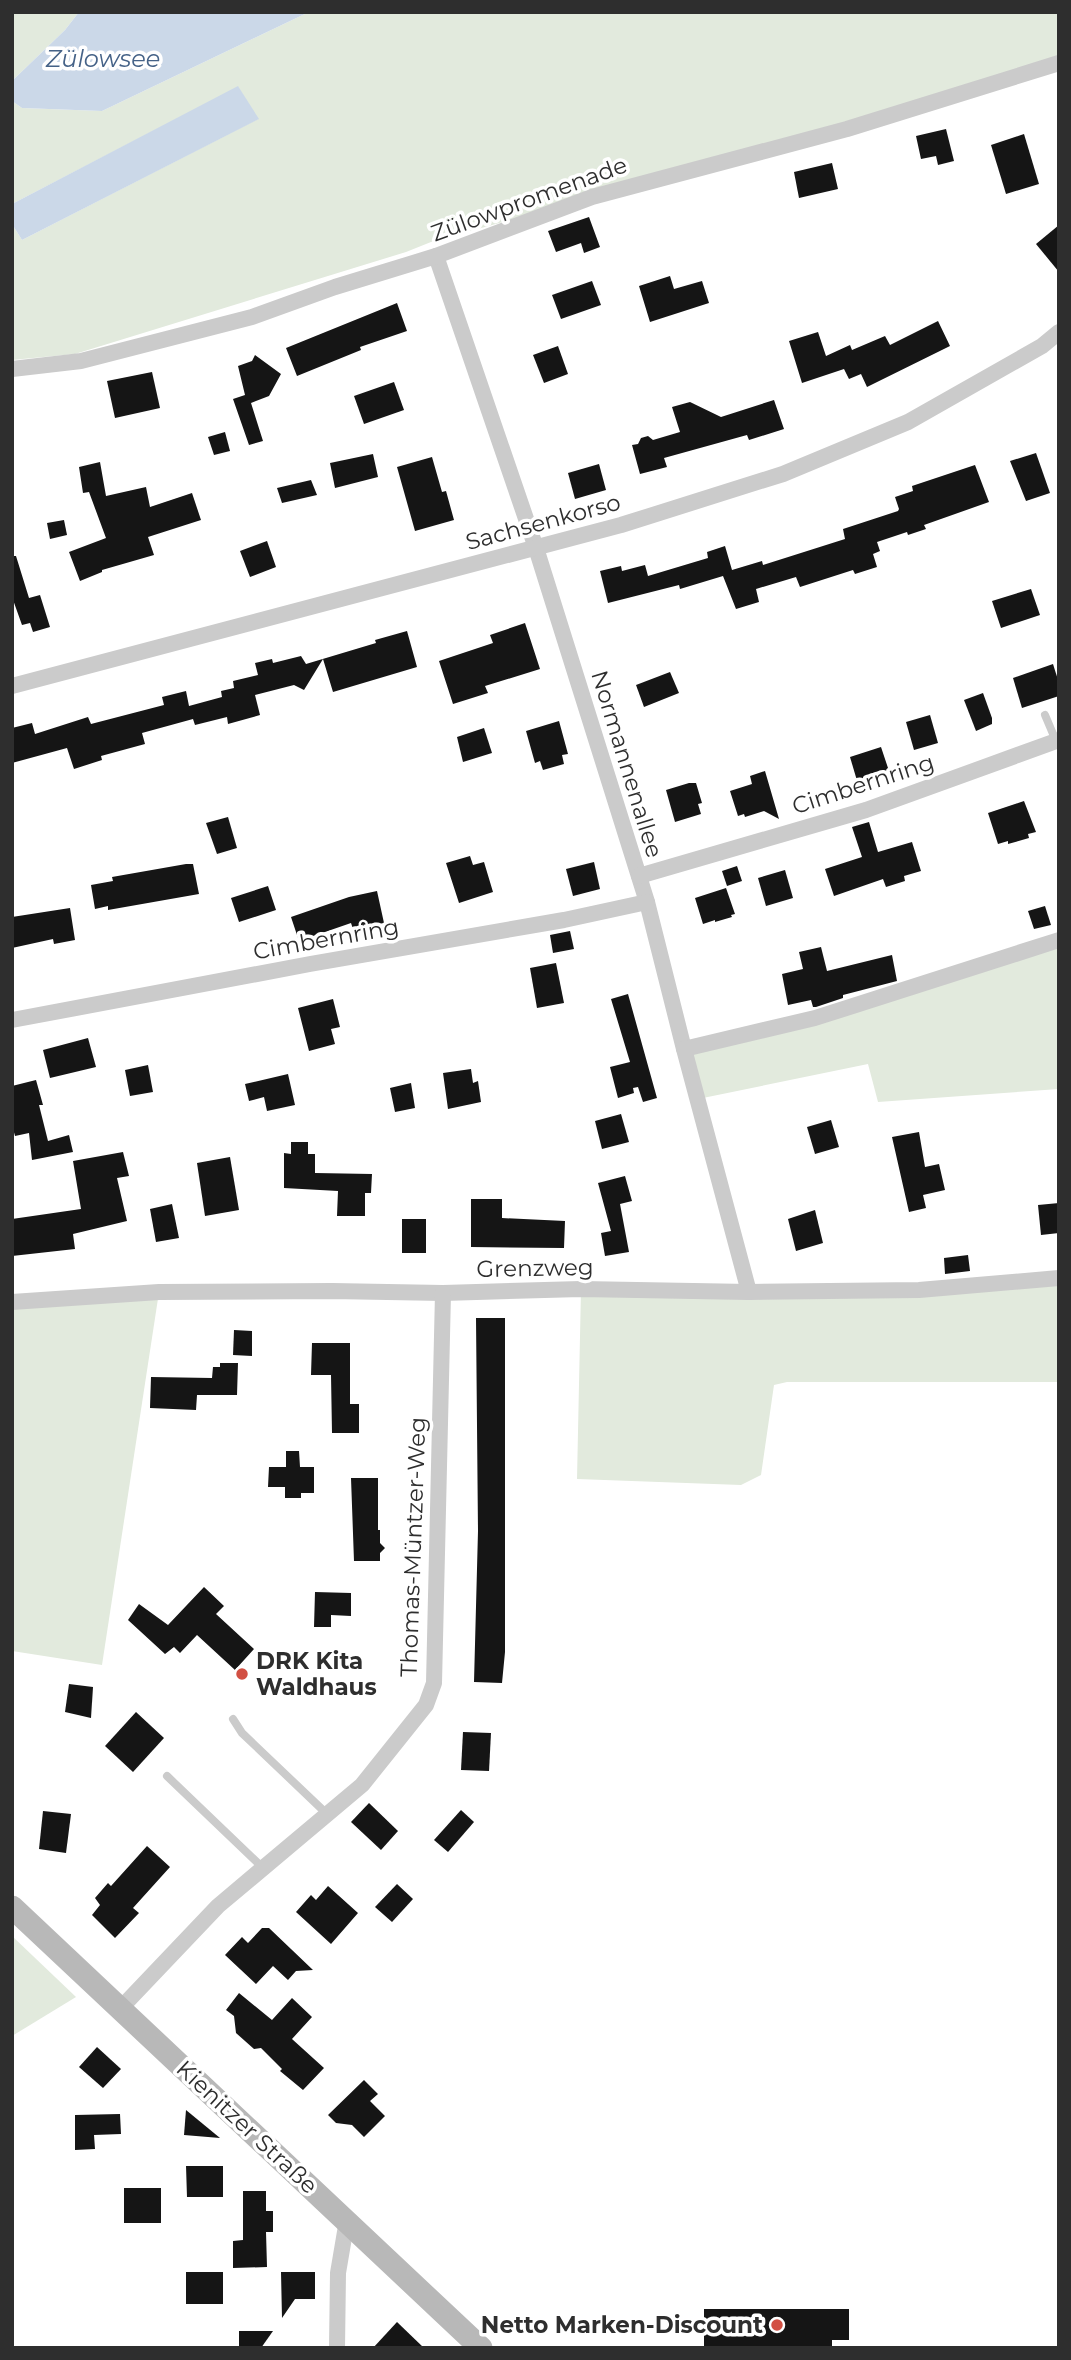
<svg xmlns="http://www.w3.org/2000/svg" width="1071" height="2360" font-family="Montserrat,sans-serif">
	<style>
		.green { fill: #e2eadd }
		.water { fill: #cbd8e8 }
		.building { fill: #151515 }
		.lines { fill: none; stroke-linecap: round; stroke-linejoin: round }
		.lane { stroke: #cbcbcb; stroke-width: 8 }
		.street { stroke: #cbcbcb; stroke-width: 16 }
		.secondary { stroke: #b8b8b8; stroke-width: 23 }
		.poi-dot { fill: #d25043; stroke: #fff; stroke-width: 2.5 }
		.labels { text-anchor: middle; stroke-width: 7; stroke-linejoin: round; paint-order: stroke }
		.street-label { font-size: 23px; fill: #2e2e2e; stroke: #fff }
		.poi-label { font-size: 23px; font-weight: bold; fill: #2e2e2e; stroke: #fff; text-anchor: start }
		.water-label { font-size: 24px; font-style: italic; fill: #456287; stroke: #fff }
	</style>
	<rect width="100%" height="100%" fill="#fff"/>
	<g class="green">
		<path d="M12,12H79L65,30L12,81Z"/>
		<path d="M309,12H1059V63L716,163L431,242L406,252L75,354L12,360V224L22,240L258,119L238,87L12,204V101L22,108L102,111Z"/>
		<path d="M1059,940V1089L878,1102L868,1064L698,1099L684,1049Z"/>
		<path d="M1059,1278V1382H787L774,1385L761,1475L741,1485L577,1479L581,1289L749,1292Z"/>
		<path d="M159,1292L102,1665L12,1651V1303Z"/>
		<path d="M12,1936L76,1997L12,2036Z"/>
	</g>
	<g class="water">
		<path d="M79,12H309L102,111L22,108L12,101V81L65,30Z"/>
		<path d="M238,86L259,119L22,240L12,224V204Z"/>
	</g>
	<g class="building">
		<path d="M946,129L954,161L938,165L936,156L921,159L916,136Z"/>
		<path d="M1024,134L1039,184L1006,194L991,145Z"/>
		<path d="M832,163L838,189L799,198L794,172Z"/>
		<path d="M589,217L600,247L584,253L581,243L556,252L548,231Z"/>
		<path d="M1059,225V272L1036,244Z"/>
		<path d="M670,276L674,289L702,281L709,303L650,322L639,286Z"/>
		<path d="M592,281L601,305L561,319L552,295Z"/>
		<path d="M397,303L407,331L360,347L361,350L297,376L286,348Z"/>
		<path d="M938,321L950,346L867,387L861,374L849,379L844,369L802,383L789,341L818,332L826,356L850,345L852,350L885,336L890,345Z"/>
		<path d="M558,346L568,374L544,383L533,355Z"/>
		<path d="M255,355L281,374L269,396L251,403L263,441L249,445L233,399L245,395L238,366L252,361Z"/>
		<path d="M152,372L160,408L115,418L107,381Z"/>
		<path d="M394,382L404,410L364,424L354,396Z"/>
		<path d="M774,400L784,429L749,440L747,435L664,458L667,467L640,474L632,445L638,444L641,438L648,436L653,440L680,432L672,407L690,402L721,417Z"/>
		<path d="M225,432L230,451L214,455L208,437Z"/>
		<path d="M1036,453L1050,493L1026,501L1010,461Z"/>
		<path d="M373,454L378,477L335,488L330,463Z"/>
		<path d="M432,457L442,492L446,491L454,520L415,531L397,467Z"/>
		<path d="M100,462L106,496L146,487L150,507L192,493L201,520L148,537L154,555L102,570V572L80,581L69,552L106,538L89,492L83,493L79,467Z"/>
		<path d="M599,464L606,490L575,499L568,473Z"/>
		<path d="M975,465L989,502L924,525L926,529L908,535L907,532L877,542L880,551L873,554L877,567L855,574L853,570L800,587L796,577L756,589L759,602L736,609L723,576L680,589L679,585L608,603L600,571L621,566L622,571L645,565L648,576L708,558L707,552L725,546L732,570L762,561L763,565L845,539L843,529L898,511L899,509L895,497L913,491L912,486Z"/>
		<path d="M311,480L317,495L282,503L277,488Z"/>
		<path d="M64,520L67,535L50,539L47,523Z"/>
		<path d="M267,541L276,567L250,577L240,551Z"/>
		<path d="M12,556H16L29,598L40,595L50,627L33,632L30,623L22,625L12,597Z"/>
		<path d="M1031,589L1040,615L1001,628L992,601Z"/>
		<path d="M525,623L540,669L485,686L488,693L453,704L439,661L493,643L490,635Z"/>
		<path d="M407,631L417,667L333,692L323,659L304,690L294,685L255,695L260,715L228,724L227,717L195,725L193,719L142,733L145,744L101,756L102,760L74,769L67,748L12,763V728L32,723L35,734L88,717L91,724L164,705L162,697L186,691L189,706L222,697L221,691L234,688L233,681L258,675L255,663L272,659L273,663L301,656L306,664L376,643L375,640Z"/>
		<path d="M1053,664L1059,683V696L1022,708L1013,678Z"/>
		<path d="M670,672L679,693L644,707L636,685Z"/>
		<path d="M983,693L992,718V724L976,731L964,700Z"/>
		<path d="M930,715L938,743L914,750L906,722Z"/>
		<path d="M559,721L568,754L562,755L564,764L543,770L540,761L535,763L526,731Z"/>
		<path d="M484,728L492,753L463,762L457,737Z"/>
		<path d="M881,747L890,774L858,784L850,757Z"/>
		<path d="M765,771L779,819L764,811L745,817L744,814L738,816L730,791L752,784L750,776Z"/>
		<path d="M689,783H696L702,803L698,804L701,814L675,822L666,790Z"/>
		<path d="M1024,801L1036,832L1028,834L1029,838L1008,844V841L998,844L988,813Z"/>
		<path d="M228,817L237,848L217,854L206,823Z"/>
		<path d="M869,822L878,852L912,842L921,871L904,876L905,881L886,887L883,879L834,896L825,869L862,857L852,827Z"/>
		<path d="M470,856L473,865L484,862L493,892L459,903L446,863Z"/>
		<path d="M594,862L600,889L573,896L566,869Z"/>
		<path d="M186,864H193L199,894L108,910V906L95,909L91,885L113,881L112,877Z"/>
		<path d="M737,866L742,881L727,886L722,871Z"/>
		<path d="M785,870L793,898L766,906L758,878Z"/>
		<path d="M268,886L276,910L239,922L231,898Z"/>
		<path d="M726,888L735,914L731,915L732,917L715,922V920L703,924L695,898Z"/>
		<path d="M377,891L384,923L353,929L351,923L299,941L291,917L349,897Z"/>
		<path d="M1045,906L1051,925L1034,929L1028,911Z"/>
		<path d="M70,908L75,940L54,944L53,939L12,948V917Z"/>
		<path d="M570,931L574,949L553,953L550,935Z"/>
		<path d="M821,947L827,971L892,955L897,981L843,995V998L816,1007H813L811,1000L788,1005L782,974L803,969L799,952Z"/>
		<path d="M556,963L564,1003L537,1008L530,968Z"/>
		<path d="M628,994L657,1098L643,1102L638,1087L633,1088L634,1093L618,1098L610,1067L630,1062L611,999Z"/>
		<path d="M333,999L340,1027L331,1029L335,1044L309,1051L298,1008Z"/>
		<path d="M88,1038L96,1067L50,1078L43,1050Z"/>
		<path d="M148,1065L153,1092L130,1096L125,1070Z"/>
		<path d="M471,1069L473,1083L478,1081L481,1102L448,1109L443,1073Z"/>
		<path d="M288,1074L295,1105L267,1111L264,1097L249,1101L245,1084Z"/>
		<path d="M36,1080L43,1105H39L48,1141L69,1135L73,1152L32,1160L29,1133L15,1136L12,1125V1086Z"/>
		<path d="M411,1083L415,1108L395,1112L390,1088Z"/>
		<path d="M621,1114L629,1142L602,1149L595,1121Z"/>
		<path d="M831,1120L839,1147L815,1154L807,1127Z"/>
		<path d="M919,1132L925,1167L939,1164L945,1190L923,1195L926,1208L909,1212L892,1137Z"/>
		<path d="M291,1142H308V1154H315V1173L372,1174L371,1193H365V1216H337L338,1191L284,1188V1153L291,1154Z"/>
		<path d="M123,1152L129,1176L117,1178L127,1221L73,1234L75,1249L12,1256V1219L81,1209L73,1161Z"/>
		<path d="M230,1157L239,1210L205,1216L197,1163Z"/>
		<path d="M625,1176L632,1201L620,1204L629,1252L605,1256L601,1233L611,1231L598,1183Z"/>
		<path d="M471,1199H502V1218L565,1221L564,1248L471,1247Z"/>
		<path d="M1059,1203V1233L1041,1235L1038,1205Z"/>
		<path d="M172,1204L179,1238L156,1242L150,1209Z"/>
		<path d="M815,1210L823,1243L796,1251L788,1219Z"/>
		<rect x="402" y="1219" width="24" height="34"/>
		<path d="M968,1255L970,1271L945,1274L944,1258Z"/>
		<path d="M476,1318H505V1652L502,1683L474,1682L478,1531Z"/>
		<path d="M234,1330L252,1331V1356L233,1355Z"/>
		<path d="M312,1343H350V1404H359V1433H332L331,1375H311Z"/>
		<path d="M220,1363H238L237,1395H197L196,1410L150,1408L151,1377L212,1378L213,1367H220Z"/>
		<path d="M286,1451H299L300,1467H314V1493H301V1498H285V1487H268L269,1467H286Z"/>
		<path d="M351,1478H378V1530H380V1543L385,1548L380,1553V1561H354Z"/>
		<path d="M204,1587L224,1606L216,1614L254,1649L235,1670L197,1635L180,1653L174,1647L165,1654L128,1620L139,1604L168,1625Z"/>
		<path d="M315,1592L351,1593V1616L331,1615V1627H314Z"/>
		<path d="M69,1684L93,1687L91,1718L65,1712Z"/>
		<path d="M136,1712L164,1738L133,1772L105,1746Z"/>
		<path d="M463,1732L491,1733L489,1771L461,1770Z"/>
		<path d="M369,1803L398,1831L381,1850L351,1822Z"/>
		<path d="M461,1810L474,1822L448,1852L434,1840Z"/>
		<path d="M43,1811L71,1814L66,1853L39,1849Z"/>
		<path d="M147,1846L170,1867L133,1908L139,1913L115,1938L92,1915L100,1905L95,1898L108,1883L111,1886Z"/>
		<path d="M397,1884L413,1899L392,1922L375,1907Z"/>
		<path d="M328,1886L358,1913L331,1944L296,1912L311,1895L316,1900Z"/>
		<path d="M262,1928H269L313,1970L296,1971L288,1980L273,1966L256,1984L225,1955L242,1937L248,1943Z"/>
		<path d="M239,1993L272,2020L292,1998L312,2017L292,2039L324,2068L303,2090L280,2071L282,2069L261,2048L254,2049L236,2033L234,2016L226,2010Z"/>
		<path d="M97,2047L121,2069L103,2088L79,2067Z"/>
		<path d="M364,2080L378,2094L370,2101L385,2116L364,2137L352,2125L336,2123L328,2115Z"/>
		<path d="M186,2110L220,2138L184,2135Z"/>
		<path d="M120,2114L121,2134L94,2135L95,2149L75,2150V2115Z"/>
		<path d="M186,2166H223V2197H187Z"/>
		<rect x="124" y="2188" width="37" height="35"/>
		<path d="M243,2191H266V2211H273V2232H266L267,2267L233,2268V2241L243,2240Z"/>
		<rect x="186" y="2272" width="37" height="32"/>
		<path d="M281,2272H315V2299H295L282,2318Z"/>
		<path d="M704,2309H849V2340H832V2348H704Z"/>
		<path d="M397,2322L424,2348H373Z"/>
		<path d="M239,2331H273L261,2348H239Z"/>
	</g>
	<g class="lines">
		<g class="lane">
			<path d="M1045,715L1056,741"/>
			<path d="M233,1719L242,1733L327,1814"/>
			<path d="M167,1776L263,1868"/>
		</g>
		<g class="street">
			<path d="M436,256L536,548L647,902L684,1049L749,1292"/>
			<path d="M12,369L81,361L252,317L335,287L436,256L592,197L847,129L1059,63"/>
			<path d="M12,686L621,525L783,474L908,422L1042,346L1059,332"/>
			<path d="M639,876L866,810L1059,740"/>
			<path d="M12,1020L310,964L564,920L647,902"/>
			<path d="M684,1049L815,1018L1059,940"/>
			<path d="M12,1302L159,1292L332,1291L443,1293L581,1289L749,1292L919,1290L1059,1278"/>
			<path d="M120,2009L218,1906L362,1785L426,1705L434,1683L443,1293"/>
			<path d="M337,2348L338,2273L347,2220"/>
		</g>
		<path class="secondary" d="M12,1907L481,2348"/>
	</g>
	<g class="poi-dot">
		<circle cx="242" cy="1674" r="7"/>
		<circle cx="777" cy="2325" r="7"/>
	</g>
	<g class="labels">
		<g class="street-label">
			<text transform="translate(529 199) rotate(-20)" y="8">Zülowpromenade</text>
			<text transform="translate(543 522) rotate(-15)" y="8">Sachsenkorso</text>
			<text transform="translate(627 764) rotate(73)" y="8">Normannenallee</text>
			<text transform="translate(863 784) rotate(-18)" y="8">Cimbernring</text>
			<text transform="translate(326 939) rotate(-10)" y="8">Cimbernring</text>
			<text transform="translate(535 1268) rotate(-1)" y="8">Grenzweg</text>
			<text transform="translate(413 1547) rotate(-88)" y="8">Thomas-Müntzer-Weg</text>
			<text transform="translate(247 2127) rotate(43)" y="8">Kienitzer Straße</text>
		</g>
		<g class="poi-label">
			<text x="256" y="1669">DRK Kita<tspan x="256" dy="26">Waldhaus</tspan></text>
			<text x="763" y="2333" text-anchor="end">Netto Marken-Discount</text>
		</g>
		<g class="water-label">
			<text x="103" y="67">Zülowsee</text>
		</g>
	</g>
	<rect width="1071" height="2360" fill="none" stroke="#2e2e2e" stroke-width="28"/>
</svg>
